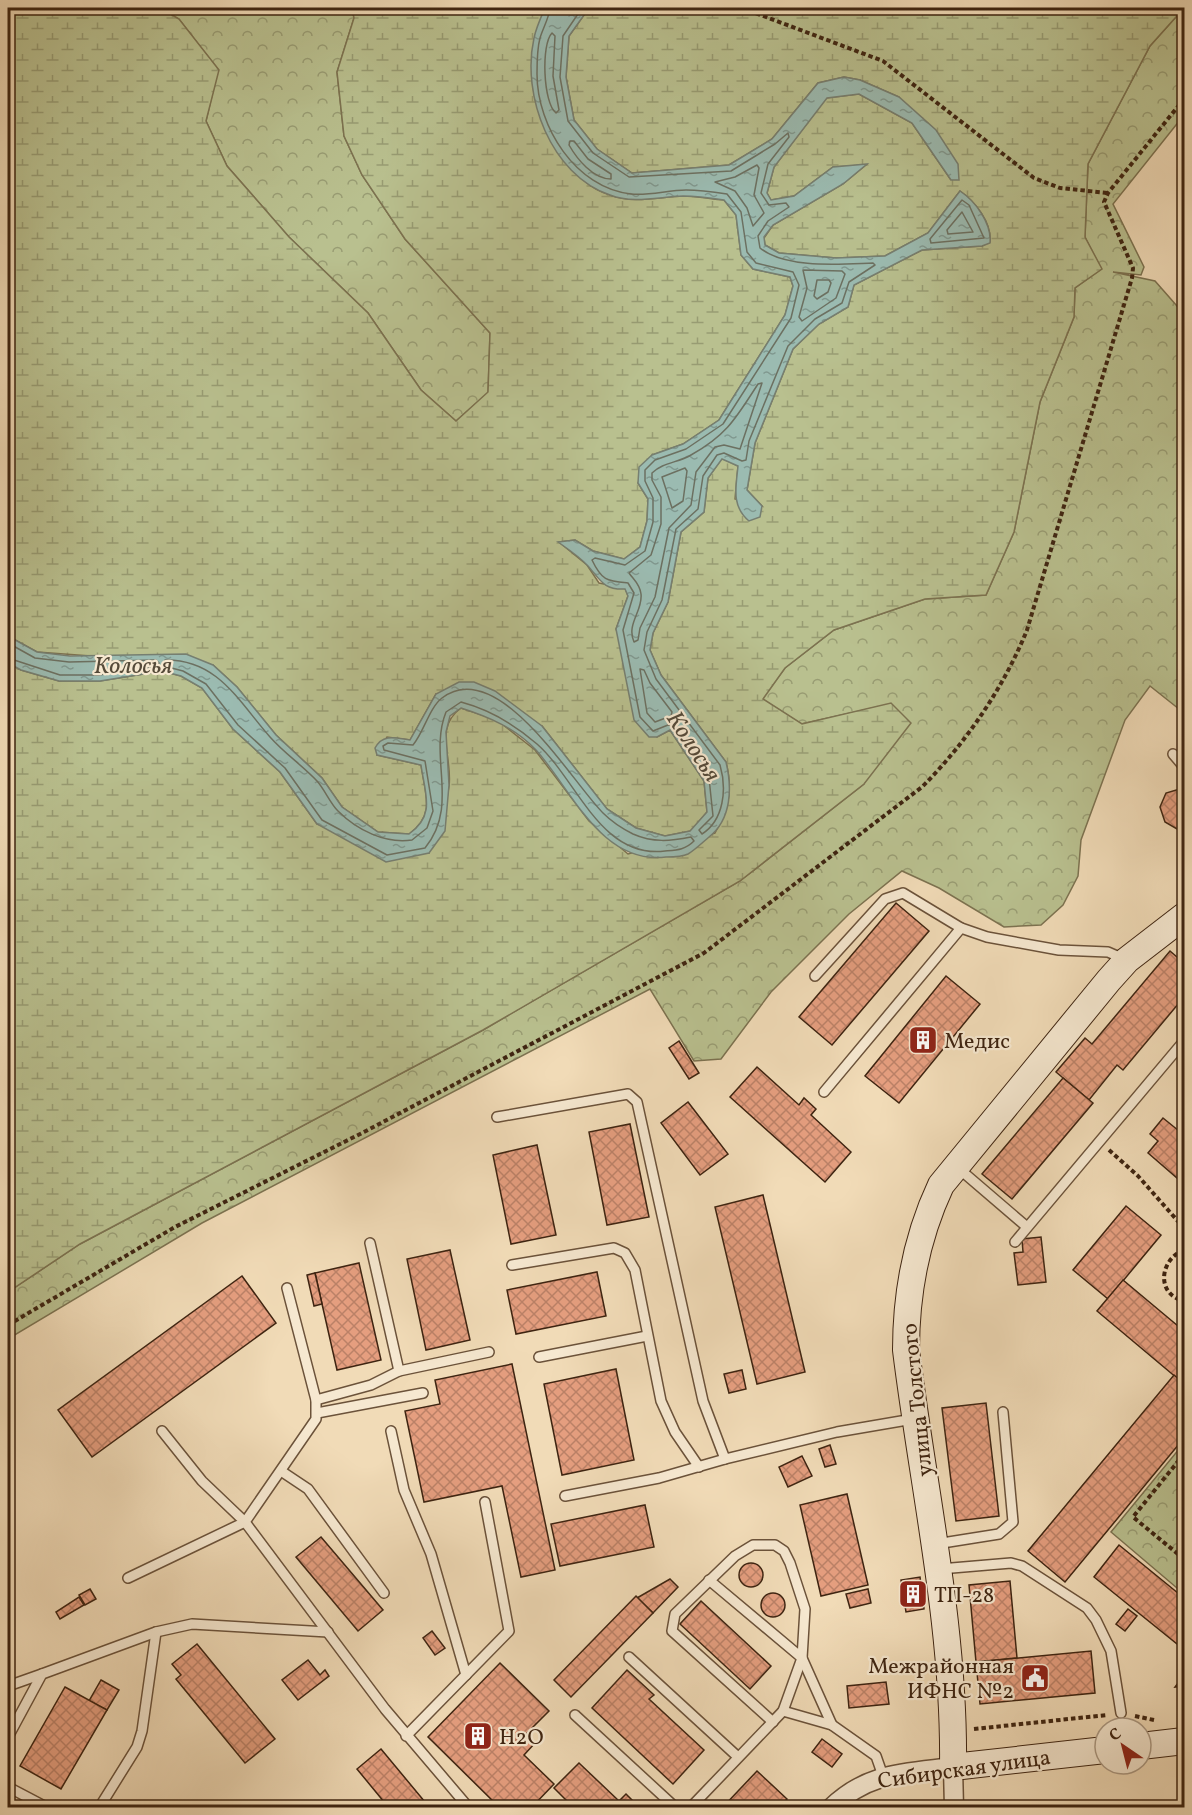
<svg xmlns="http://www.w3.org/2000/svg" width="1192" height="1815" font-family="Vollkorn,serif">
	<style>
		.forest { fill: url(#forest-crowns); stroke: #7c7250; stroke-width: 1.5 }
		.wetland { fill: url(#wetland-marsh); stroke: #7c7250; stroke-width: 1.5 }
		.water { fill: url(#water-ripples); stroke: #767f71; stroke-width: 1.5 }
		.lines { fill: none; stroke-linecap: round; stroke-linejoin: round }
		.shore { stroke: #6c7061; stroke-width: 1.5 }
		.building { fill: url(#building-cross-hatch); stroke: #3e2411; stroke-width: 1.5 }
		.lane-casing { stroke: #6b523a; stroke-width: 12 }
		.street-casing { stroke: #6b523a; stroke-width: 21 }
		.secondary-casing { stroke: #3e2411; stroke-width: 28 }
		.path { stroke: #3e2411; stroke-width: 4; stroke-dasharray: 4.5 3; stroke-linecap: butt }
		.lane { stroke: #f6e8d0; stroke-width: 9 }
		.street { stroke: #f6e8d0; stroke-width: 18 }
		.secondary { stroke: #f6e8d0; stroke-width: 26 }
		.labels { text-anchor: middle; stroke-width: 4.5; stroke-linejoin: round; paint-order: stroke }
		.poi-label { font-size: 22px; fill: #3e2411; stroke: #f6e8d0; text-anchor: start }
		.street-label { font-size: 22px; fill: #3e2411; stroke: #f6e8d0 }
		.water-label { font-size: 24px; font-style: italic; fill: #554a39; stroke: #f6e8d0 }
	</style>
	<defs>
		<pattern id="forest-crowns" width="20" height="18" patternUnits="userSpaceOnUse" patternTransform="scale(1.5)"><rect width="20" height="18" fill="#b9c08f"/><path d="M2 6a3 3 0 1 1 6 0M12 15a3 3 0 1 1 6 0" fill="none" stroke="#989c73"/></pattern>
		<pattern id="wetland-marsh" width="20" height="14" patternUnits="userSpaceOnUse" patternTransform="scale(1.5)"><rect width="20" height="14" fill="#b9c08f"/><path d="M1 5h8M5 5V1M11 12h8M15 12V8" fill="none" stroke="#989c73"/></pattern>
		<pattern id="water-ripples" width="26" height="14" patternUnits="userSpaceOnUse" patternTransform="scale(1.5)"><rect width="26" height="14" fill="#9bbbb1"/><path d="M2 4q2-2 4 0t4 0M15 11q2-2 4 0t4 0" fill="none" stroke="#80988f"/></pattern>
		<pattern id="building-cross-hatch" width="8" height="8" patternUnits="userSpaceOnUse" patternTransform="scale(1.5)"><rect width="8" height="8" fill="#e59e7f"/><path d="M0 0l8 8M0 8l8-8" fill="none" stroke="#bb8167"/></pattern>
	</defs>
	<rect width="100%" height="100%" fill="#f1dbb7"/>
	<filter id="stains"><feTurbulence type="fractalNoise" baseFrequency=".00333" numOctaves="4"/><feColorMatrix values="0 0 0 0 .2 0 0 0 0 .09 0 0 0 0 .02 0 0 0 .5 -.17"/></filter>
	<radialGradient id="worn" r=".72"><stop offset=".6" stop-color="#630" stop-opacity="0"/><stop offset="1" stop-color="#630" stop-opacity=".3"/></radialGradient>
	<g class="forest">
		<path d="M160,8H352L354,18L337,72L344,136L362,175L405,239L490,333L488,393L456,421L421,390L368,313L289,237L227,166L206,121L218,70L179,19Z"/>
		<path d="M1184,8V115L1113,204L1144,267L1141,275L1113,272L1155,281L1184,314V713L1150,686L1125,720L1081,840L1078,876L1063,905L1041,925L1004,927L939,888L902,871L849,914L771,992L721,1059L694,1061L650,989L202,1223L8,1339V1292L80,1244L483,1030L740,881L864,784L891,704L801,724L762,699L785,668L834,630L925,599L986,595L1014,532L1040,402L1074,317L1075,288L1101,269L1085,237L1088,164L1150,46Z"/>
		<path d="M1184,1443V1594L1111,1532Z"/>
	</g>
	<g class="wetland">
		<path d="M8,8H160L179,19L219,70L206,121L227,166L289,237L368,313L421,390L456,421L488,392L490,333L405,239L362,175L344,136L337,72L354,18L352,8H545C524,65 527,109 565,158C578,176 588,188 610,195C634,204 658,197 683,196C696,196 711,199 724,200L736,215L741,255L753,269L790,277L793,286L785,315L719,420L683,444L652,455L638,483L648,499L647,521L640,547L624,559L593,551L575,540L559,542L587,565L599,583L625,588L628,596L616,629L657,737L670,730L704,781L707,812L691,831L665,836L636,828L607,809L542,726L436,694L410,740L387,737L377,755L421,765C425,794 436,815 409,834L378,832L342,807L322,778L276,735L237,687L213,665L37,652L8,636Z"/>
		<path d="M589,8H1184L1150,46L1088,164L1085,237L1102,269L1075,288L1074,317L1040,402L1014,532L986,595L925,599L834,630L785,668L763,699L802,724L891,703L911,723L864,784L740,881L483,1030L80,1244L8,1292V663L21,670L59,681H100L162,671L181,676L202,688L233,729L280,772L317,824L429,853C436,832 446,808 449,786C453,758 433,728 461,708L497,720L535,750L589,821L628,854L715,833C729,808 733,790 726,762L661,675L650,650L653,633L668,602L681,532L704,512L708,478L722,458L738,466L735,499L762,506L747,490L755,443L793,349L819,324L848,307L854,285L922,250L982,246L990,242C992,223 975,201 960,191L928,233L885,256L836,258L779,253L765,245L764,238L773,225L843,184L866,165L833,167L794,196L771,200L767,193L774,167L826,98L859,94L912,123L951,180L899,97L860,80L844,77L818,83L772,139L729,165L632,173L597,149L574,120L566,77L569,36Z"/>
	</g>
	<path class="water" d="M545,8H589L569,36L566,77L574,120L597,149L632,173L729,165L772,139L818,83L844,77L860,80L899,97L936,130L958,164L959,180H951L912,123L859,94L827,98L774,167L767,193L771,200L794,196L833,167L867,164L843,184L773,225L764,237L765,245L779,253L836,258L885,256L928,233L960,191C975,201 992,223 990,243L982,246L922,250L854,285L848,307L819,324L793,349L755,443L747,490L762,506L760,517L749,521C731,506 736,487 738,466L722,459L708,478L704,512L681,532L668,602L653,633L650,650L661,675L726,762C732,787 732,819 709,837C703,842 695,850 688,854C682,857 672,857 666,857C601,865 572,790 536,750C515,728 489,717 461,708L450,716L446,732L449,785L445,831L429,853L386,862L317,824L280,772L233,729L202,688L181,676L162,671L100,681H59L21,670L8,663V636L37,652L70,656L186,654L213,665L237,687L276,735L322,778L342,807L378,832L409,834C436,815 425,794 421,765L377,755L375,748C383,733 396,738 410,740L436,694L459,682H474L495,691L542,726L607,809L636,828L665,836L690,831L707,812L704,781L670,730L657,737H649L634,720L616,629L628,596L625,589C604,590 601,581 588,566C580,557 568,549 558,542L575,540L593,551L624,559L640,547L647,521L648,499L638,483L639,467L652,455L683,444L719,420L785,315L793,286L790,277L753,269L741,255L736,215L724,200C711,198 696,196 683,196C658,197 633,204 610,195C551,175 521,96 534,38C536,28 541,17 545,8Z"/>
	<g class="lines">
		<g class="shore">
			<path d="M550,8C549,18 543,28 540,38C537,49 537,63 537,74C537,127 576,188 631,194C649,196 668,190 686,190C699,190 714,192 727,194L741,212L747,252L756,263L793,272L799,285L791,318L723,424L686,449L655,460L645,470V481L653,498V522L645,551L625,565L595,558L592,560C602,581 607,581 628,583L634,593L623,630L640,717L653,731L668,725L674,726L709,778L713,816L699,830L702,834C724,820 727,789 720,765L656,679L644,650L647,632L662,600L676,529L698,509L703,476L717,455L724,453L742,461L746,460L749,441L788,346L815,319L842,303L849,282L875,265L873,263C841,264 786,269 760,248L758,236L768,221L789,207L786,203L769,205L761,193L768,164L789,137L788,133L775,144L731,171L629,177L593,153L568,121L560,77L563,36L582,8"/>
			<path d="M552,33L555,36L553,76L559,110L556,113C543,103 541,44 552,33Z"/>
			<path d="M570,141H574L588,159L611,174V179C593,179 577,159 569,145Z"/>
			<path d="M757,165L759,168L754,195L764,213L753,226L747,208L735,191L715,182L735,177Z"/>
			<path d="M962,200L969,205L984,238L931,243L930,239Z"/>
			<path d="M962,212L973,232L948,234L947,230Z"/>
			<path d="M803,270L842,271L845,274L836,298L802,321L799,317L807,288Z"/>
			<path d="M817,280H829L831,283L828,292L817,299L814,296Z"/>
			<path d="M762,383L740,449L724,445L715,447L696,472L691,505L669,528L655,597L640,628L638,640L634,642C626,624 643,611 641,594C640,584 633,579 629,573L651,555L661,524V497L652,480V473C663,462 678,463 691,455C727,435 736,418 758,384Z"/>
			<path d="M685,468L687,471L683,501L672,508L662,477Z"/>
			<path d="M8,643L35,658L69,662L156,660L159,663L156,666L99,675H60L8,658"/>
			<path d="M165,660C218,659 239,702 270,737C284,753 303,766 317,781C325,790 330,803 338,811C357,830 385,844 412,840L427,828L433,811L425,761L384,750L383,746L388,743L413,745C424,732 429,708 442,698C498,655 571,781 603,813C610,820 623,829 633,834C653,843 671,841 691,837L694,841C685,850 677,850 665,851C600,859 577,779 537,744C514,724 491,710 461,702L446,712C428,757 460,805 425,848L387,855L322,820L285,768L238,725L206,684L183,671L164,666Z"/>
			<path d="M640,669L644,670L650,683L672,712L671,716L655,722L647,713Z"/>
		</g>
	</g>
	<g class="building">
		<path d="M1184,227V240L1178,235Z"/>
		<path d="M1183,788L1184,828L1177,829L1165,822L1160,807L1166,793Z"/>
		<path d="M896,903L929,931L832,1045L799,1017Z"/>
		<path d="M1170,951L1184,963V997L1123,1070L1117,1065L1089,1100L1056,1072L1085,1038L1092,1044Z"/>
		<path d="M946,976L980,1004L899,1103L865,1076Z"/>
		<path d="M679,1041L699,1073L689,1079L669,1048Z"/>
		<path d="M757,1067L799,1105L804,1098L816,1109L811,1115L851,1152L825,1182L730,1097Z"/>
		<path d="M1063,1078L1093,1103L1012,1199L982,1174Z"/>
		<path d="M688,1102L728,1154L700,1175L661,1123Z"/>
		<path d="M1163,1118L1184,1135V1184L1148,1153L1158,1141L1150,1134Z"/>
		<path d="M630,1124L649,1217L607,1225L589,1132Z"/>
		<path d="M537,1145L556,1235L511,1244L493,1155Z"/>
		<path d="M763,1195L805,1372L757,1384L715,1207Z"/>
		<path d="M1126,1206L1161,1235L1108,1299L1073,1270Z"/>
		<path d="M1041,1237L1046,1282L1018,1285L1014,1253L1023,1252L1022,1239Z"/>
		<path d="M450,1250L470,1340L426,1350L407,1259Z"/>
		<path d="M359,1263L381,1360L337,1370L315,1273Z"/>
		<path d="M597,1272L606,1316L516,1334L507,1290Z"/>
		<path d="M315,1273L322,1304L314,1306L307,1275Z"/>
		<path d="M242,1276L276,1323L92,1457L58,1410Z"/>
		<path d="M1123,1280L1184,1331V1384L1097,1311Z"/>
		<path d="M512,1364L555,1570L521,1577L502,1486L424,1502L405,1411L440,1404L435,1380Z"/>
		<path d="M616,1369L634,1460L562,1475L544,1384Z"/>
		<path d="M742,1370L746,1389L729,1393L724,1374Z"/>
		<path d="M1174,1375L1184,1384V1438L1065,1582L1028,1551Z"/>
		<path d="M986,1403L999,1516L956,1521L942,1408Z"/>
		<path d="M830,1445L836,1464L825,1467L819,1449Z"/>
		<path d="M802,1456L812,1476L788,1487L779,1467Z"/>
		<path d="M847,1494L868,1585L821,1596L800,1505Z"/>
		<path d="M645,1505L654,1547L560,1566L551,1524Z"/>
		<path d="M321,1537L383,1610L358,1631L296,1557Z"/>
		<path d="M1119,1545L1184,1598L1182,1648L1094,1577Z"/>
		<circle cx="751" cy="1575" r="12"/>
		<path d="M920,1577L924,1609L906,1612L901,1580Z"/>
		<path d="M670,1579L678,1587L653,1613L637,1598Z"/>
		<path d="M1010,1581L1017,1658L976,1662L969,1585Z"/>
		<path d="M90,1589L96,1599L85,1605L79,1595Z"/>
		<path d="M868,1589L871,1603L850,1608L846,1594Z"/>
		<circle cx="773" cy="1605" r="12"/>
		<path d="M636,1596L653,1613L571,1697L554,1680Z"/>
		<path d="M79,1597L84,1605L60,1619L56,1612Z"/>
		<path d="M701,1601L771,1666L750,1689L680,1624Z"/>
		<path d="M1128,1609L1137,1616L1125,1631L1116,1624Z"/>
		<path d="M432,1631L445,1648L435,1655L423,1638Z"/>
		<path d="M197,1644L275,1739L245,1763L176,1679L181,1675L172,1664Z"/>
		<path d="M1091,1651L1095,1693L980,1704L976,1662Z"/>
		<path d="M308,1660L320,1675L325,1670L329,1676L298,1700L282,1680Z"/>
		<path d="M500,1663L549,1711L526,1734L535,1743L524,1755L554,1784L531,1808H500L428,1737Z"/>
		<path d="M627,1670L654,1695L649,1699L704,1750L673,1784L592,1708Z"/>
		<path d="M1184,1675V1686L1175,1687Z"/>
		<path d="M101,1680L119,1690L107,1710L89,1701Z"/>
		<path d="M886,1682L889,1704L849,1708L847,1686Z"/>
		<path d="M65,1687L107,1710L61,1789L20,1766Z"/>
		<path d="M822,1739L842,1754L832,1767L812,1752Z"/>
		<path d="M381,1749L430,1808H389L357,1769Z"/>
		<path d="M579,1763L619,1801L613,1808H574L554,1788Z"/>
		<path d="M757,1771L787,1799L779,1808H722Z"/>
		<path d="M626,1794L640,1808H625L619,1801Z"/>
		<path d="M619,1801L625,1808H613Z"/>
	</g>
	<g class="lines">
		<g class="lane-casing">
			<g id="lane">
				<path d="M1173,754L1184,767"/>
				<path d="M815,976L885,899L903,893L961,928L987,937L1059,950L1108,952L1124,959"/>
				<path d="M824,1092L961,928"/>
				<path d="M497,1117L628,1094L637,1102L703,1401L725,1459L837,1432L913,1419"/>
				<path d="M957,1167L1027,1227"/>
				<path d="M1015,1242L1184,1041"/>
				<path d="M370,1243L399,1371"/>
				<path d="M512,1265L614,1248L625,1253L635,1270L661,1401L675,1432L699,1467"/>
				<path d="M287,1288L316,1400V1419L245,1522L385,1709L469,1808"/>
				<path d="M539,1357L647,1336"/>
				<path d="M316,1400L371,1385L399,1371L489,1352"/>
				<path d="M317,1413L423,1393"/>
				<path d="M391,1431L404,1490L431,1554L466,1675"/>
				<path d="M281,1471L308,1489L384,1593"/>
				<path d="M565,1496L659,1478L725,1459"/>
				<path d="M936,1544L999,1534L1013,1522L1003,1412"/>
				<path d="M940,1569L1011,1563L1022,1566L1087,1608L1096,1620L1111,1651L1121,1713"/>
				<path d="M128,1578L245,1522L202,1481L162,1431"/>
				<path d="M709,1580L802,1658L783,1711"/>
				<path d="M629,1657L738,1757"/>
				<path d="M8,1686L42,1674"/>
				<path d="M575,1715L676,1808"/>
				<path d="M773,1722L672,1631L675,1614L735,1556L753,1545H775L784,1551L790,1563L805,1609L802,1658L832,1725"/>
				<path d="M406,1736L509,1631L485,1502"/>
				<path d="M8,1737L42,1674L156,1632L192,1624L328,1632"/>
				<path d="M8,1787L48,1808"/>
				<path d="M99,1808L137,1747L142,1731L156,1632"/>
				<path d="M690,1808L783,1711L832,1725L876,1756L883,1776"/>
			</g>
		</g>
		<g class="street-casing">
			<path id="street" d="M831,1808C868,1772 905,1773 953,1767L954,1808"/>
		</g>
		<g class="secondary-casing">
			<g id="secondary">
				<path d="M1141,1746L1184,1741"/>
				<path d="M1105,1750L953,1767C955,1627 923,1488 906,1350C906,1294 917,1236 941,1185L1109,980L1127,960L1184,916"/>
			</g>
		</g>
		<g class="path">
			<path d="M742,8L883,61L1034,178L1060,188L1108,193"/>
			<path d="M1109,1150L1138,1176L1184,1228"/>
			<path d="M1184,1250C1160,1259 1155,1294 1184,1301"/>
			<path d="M8,1325L175,1227L364,1132L704,953L922,787C966,743 1004,687 1027,630L1132,278L1133,268L1104,202L1108,193L1184,99"/>
			<path d="M1184,1454L1133,1517L1184,1559"/>
			<path d="M1135,1716L1154,1720"/>
			<path d="M974,1729L1107,1715"/>
		</g>
		<use href="#lane" class="lane"/>
		<use href="#street" class="street"/>
		<use href="#secondary" class="secondary"/>
	</g>
	<defs>
		<g id="building-square" transform="scale(1.5)"><rect x="-9" y="-9" width="18" height="18" rx="4" fill="#8f2418" stroke="#f6e8d0"/><path d="M-4-6H4V6H1V3H-1V6H-4ZM-2.5-4.3h1.7v1.8h-1.7ZM.8-4.3h1.7v1.8H.8ZM-2.5-1h1.7V.8h-1.7ZM.8-1h1.7V.8H.8Z" fill="#fff"/></g>
		<g id="civic-square" transform="scale(1.5)"><rect x="-9" y="-9" width="18" height="18" rx="4" fill="#8f2418" stroke="#f6e8d0"/><path d="M-.6-6.5H3V-4.5H.6V-3L4-1V1h2V6H-6V1h2V-1L-.6-3ZM-1.2 2.5V6h2.4V2.5Z" fill="#fff"/></g>
	</defs>
	<g fill-rule="evenodd">
		<use href="#building-square" x="923" y="1040"/>
		<use href="#building-square" x="913" y="1594"/>
		<use href="#civic-square" x="1035" y="1678"/>
		<use href="#building-square" x="478" y="1736"/>
	</g>
	<g class="labels">
		<g class="poi-label">
			<text x="944" y="1048">Медис</text>
			<text x="934" y="1602">ТП-28</text>
			<text x="1014" y="1673" text-anchor="end">Межрайонная<tspan x="1014" dy="25">ИФНС №2</tspan></text>
			<text x="499" y="1744">Н2О</text>
		</g>
		<g class="street-label">
			<text transform="translate(916 1400) rotate(-96)" y="8">улица Толстого</text>
			<text transform="translate(964 1768) rotate(-8)" y="8">Сибирская улица</text>
		</g>
		<g class="water-label">
			<text x="133" y="673">Колосья</text>
			<text transform="translate(694 746) rotate(57)" y="8">Колосья</text>
		</g>
	</g>
	<rect width="1192" height="1815" fill="none" stroke="#f1dbb7" stroke-width="30"/>
	<rect x="9" y="9" width="1174" height="1797" fill="none" stroke="#3e2411" stroke-width="3"/>
	<rect x="15" y="15" width="1162" height="1785" fill="none" stroke="#3e2411" stroke-width="1.5"/>
	<g transform="translate(1123 1746) rotate(325)"><circle r="28" fill="#f6e8d0" stroke="#ac9a84" stroke-width="1.5"/>
	<path d="M0-4.5L10 22L0 15L-10 22Z" fill="#8f2418"/>
	<text y="-9" font-size="16" font-weight="bold" text-anchor="middle" fill="#3e2411">С</text>
	</g>
	<rect width="100%" height="100%" filter="url(#stains)"/>
	<rect width="100%" height="100%" fill="url(#worn)"/>
</svg>
